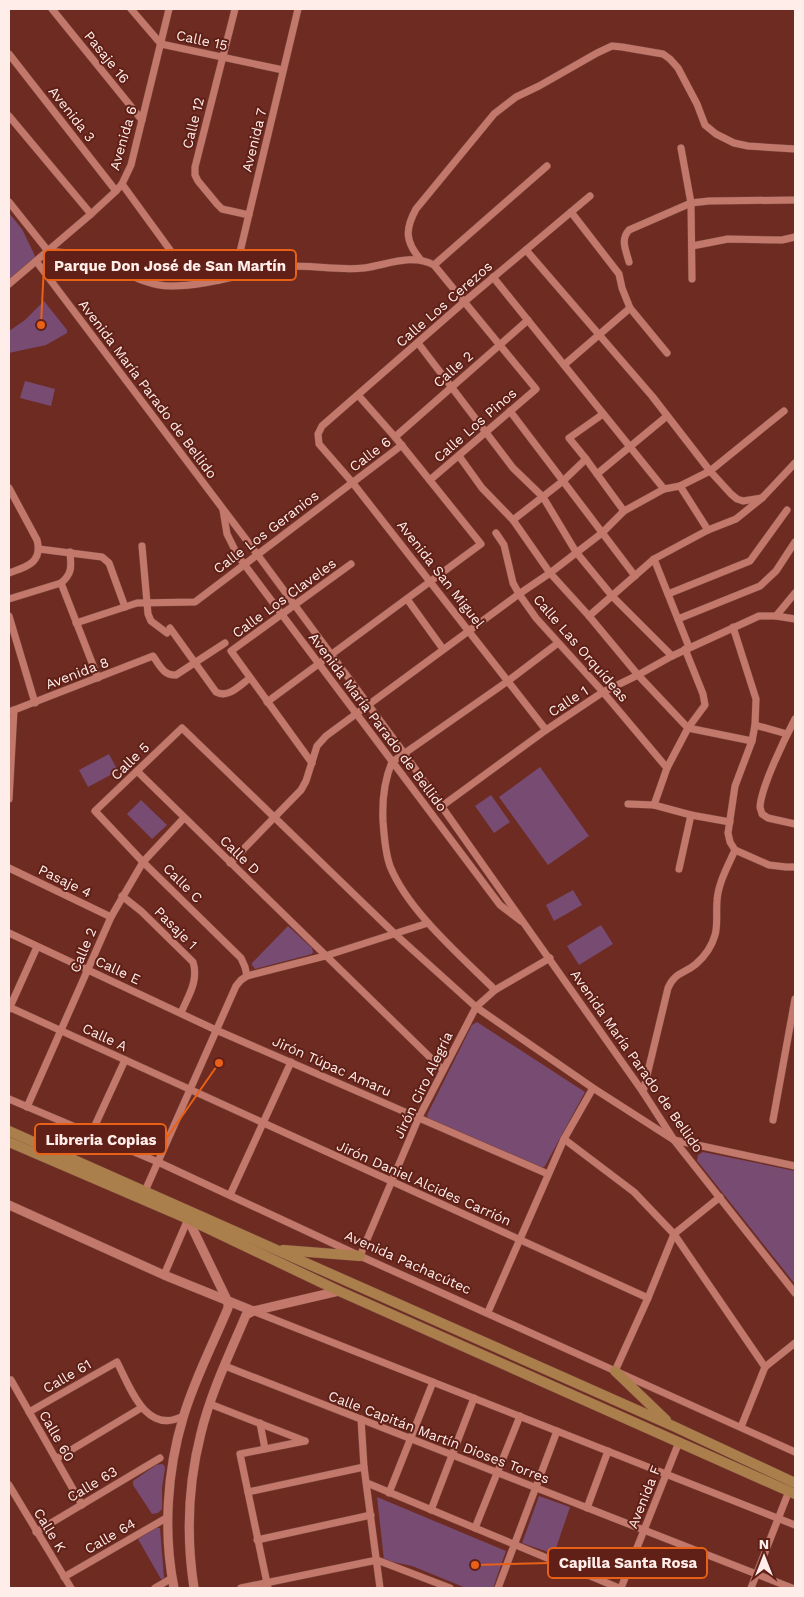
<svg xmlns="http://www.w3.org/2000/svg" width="804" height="1597" font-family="'Work Sans',sans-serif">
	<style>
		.green { fill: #784b72 }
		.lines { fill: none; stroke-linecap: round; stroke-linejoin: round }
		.minor-casing { stroke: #78443c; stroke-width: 8 }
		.tertiary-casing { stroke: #78443c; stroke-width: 10 }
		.primary-casing { stroke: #78443c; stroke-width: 11 }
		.minor { stroke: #c2786a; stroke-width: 7 }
		.tertiary { stroke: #c2786a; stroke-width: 9 }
		.primary { stroke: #ab7f4c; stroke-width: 10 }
		.labels { text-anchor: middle; stroke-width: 4; stroke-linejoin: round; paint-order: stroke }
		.street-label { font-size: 14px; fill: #feede9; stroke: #602017 }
		.leader { fill: none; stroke: #e96017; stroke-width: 2 }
		.callout-dot { fill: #e96017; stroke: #602017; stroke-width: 2 }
		.callout { fill: #602017; stroke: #e96017; stroke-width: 2 }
		.callout-label { font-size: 15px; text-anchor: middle; font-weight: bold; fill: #feede9 }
	</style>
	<rect width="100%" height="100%" fill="#6d2b21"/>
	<g class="green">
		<path d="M9,213L22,229L36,258L9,280Z"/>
		<path d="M44,301L67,330V333L46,345L9,353V331L25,320Z"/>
		<path d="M25,381L55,389L51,406L20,398Z"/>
		<path d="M109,754L118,771L88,787L79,770Z"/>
		<path d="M540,767L589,836L548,865L499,797Z"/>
		<path d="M491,795L510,822L494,833L475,806Z"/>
		<path d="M141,800L167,825L152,839L127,814Z"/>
		<path d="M573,890L582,905L554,921L546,905Z"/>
		<path d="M601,925L613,944L579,965L567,946Z"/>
		<path d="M288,926L312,948L313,952L312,954L255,969L252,965V963Z"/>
		<path d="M477,1022L585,1092L545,1166L540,1169L428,1118L427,1115L472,1025Z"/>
		<path d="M703,1152L795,1171V1284L699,1163L697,1161L698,1155Z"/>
		<path d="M162,1464L164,1465L165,1468L162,1488V1509L158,1513L152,1514L133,1485V1481L156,1465Z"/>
		<path d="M539,1496L570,1507L554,1554L522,1543Z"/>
		<path d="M377,1497L506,1551L493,1588H466L412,1566L384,1560Z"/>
		<path d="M156,1528H160L164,1578L162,1579H161L138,1539Z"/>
	</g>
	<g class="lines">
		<g class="minor-casing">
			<g id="minor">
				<path d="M52,9L142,120"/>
				<path d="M131,9L161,44L283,70"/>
				<path d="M235,9L195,167V175L198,181L217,204L222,209L249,215"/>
				<path d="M9,54L116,191"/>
				<path d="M9,116L91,214"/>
				<path d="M681,148L691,203L692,279"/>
				<path d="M122,184L173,254L183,262L219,280"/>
				<path d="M9,202L48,251C61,252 76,253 89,257C117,265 140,286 171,286C209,286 246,272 284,267C310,264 337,271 364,268C387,265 412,253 434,265L536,389L430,480"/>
				<path d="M571,212L619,274L622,288L630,308L667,353"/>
				<path d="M692,246L728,239L782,240L795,237"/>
				<path d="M526,250L652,396L710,471L731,494L737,499L743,501L762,498"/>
				<path d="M420,259C405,241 405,229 416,209L494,114L516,97L539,86L597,53L612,46L622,47L663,54L670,59L678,68L697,104L705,125L716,134L734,143L748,146L795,149"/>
				<path d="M36,261L257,554L404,753L643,1092L674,1140L795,1293"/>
				<path d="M629,262C626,250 620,240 629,230L691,203L709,201L795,200"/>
				<path d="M434,265L547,166"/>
				<path d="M234,277L298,9"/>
				<path d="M493,277L664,489"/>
				<path d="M9,284L91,214L116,191L122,184L131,165L169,9"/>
				<path d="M418,343L513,468L543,497L576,552L613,597L672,656"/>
				<path d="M564,365L630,308"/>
				<path d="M510,411L635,576"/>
				<path d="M603,414L569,438L586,459L624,511"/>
				<path d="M395,437L528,320"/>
				<path d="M459,456L482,488L513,520L550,573L589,616L638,675L688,728L752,741"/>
				<path d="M597,474L667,416"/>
				<path d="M680,486L708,530"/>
				<path d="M9,488L37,540C43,563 26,567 9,573"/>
				<path d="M223,510L227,534L238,556L500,905L521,921"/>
				<path d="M513,520L563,481L586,459"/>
				<path d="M496,533L504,545L513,583L519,594L536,618L603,692L667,768"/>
				<path d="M142,546L148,614L151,621L167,633"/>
				<path d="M39,549L102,557L109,563L125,607"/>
				<path d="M654,559L689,647"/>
				<path d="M61,583L98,678"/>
				<path d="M668,594L750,561L787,510"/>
				<path d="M9,599L61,583C73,573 71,566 70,552"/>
				<path d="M407,599L443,649"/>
				<path d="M9,616L35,703"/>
				<path d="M589,616L654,559L708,530L736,519L762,498L795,463"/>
				<path d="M776,616L795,593"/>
				<path d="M678,619L760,586L776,571L795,542"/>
				<path d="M76,623L137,603L195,602L402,445"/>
				<path d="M733,627L756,699L755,725L752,741L735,786L728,833L730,842L735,850L769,865L786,867H795"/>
				<path d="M170,628L216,692C228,699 240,685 250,678"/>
				<path d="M267,702L481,544L395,437L358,395"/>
				<path d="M9,712L153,656C160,666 164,676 176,675L225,643"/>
				<path d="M795,719C785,738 761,787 760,807C760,808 762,813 762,814L768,818L795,824"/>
				<path d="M755,725L787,734"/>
				<path d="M546,730L352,482L319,444L318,434L322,426L464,302L590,196"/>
				<path d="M312,763L231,651L351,564"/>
				<path d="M137,771L443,1070"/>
				<path d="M9,799L14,710"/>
				<path d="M628,804L654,805L691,815L730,822"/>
				<path d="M654,805L667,768L688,728L705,705L703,694L685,649"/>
				<path d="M442,806L546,730L603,692L638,675L672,656L759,616H776L795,619"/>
				<path d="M230,863L301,790L306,781L317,746L326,736L519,594L550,573L602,533L624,511L664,489L680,486L710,471L784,411"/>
				<path d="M9,868L111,917"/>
				<path d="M679,869L691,815"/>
				<path d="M122,896L141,911L193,962C199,981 188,996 181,1013"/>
				<path d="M9,933L216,1030L548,1174"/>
				<path d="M247,976L245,967L241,958L143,862L95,811L182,728L395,934L476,1007L593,1088L674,1140L795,1166"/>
				<path d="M495,990C461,956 408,911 390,866C385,852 384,835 383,821C382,800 384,781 392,762L508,681L558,643"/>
				<path d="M9,1007L648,1298"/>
				<path d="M9,1009L37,947"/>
				<path d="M643,1092L668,988C675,972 684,974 696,964C704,957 712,946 715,935C718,925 716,912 717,901C718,883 728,866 735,850"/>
				<path d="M9,1099L158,1162L360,1256L795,1452"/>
				<path d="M27,1107L111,917L143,862L184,818"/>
				<path d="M773,1120L795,999"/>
				<path d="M91,1134L125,1060"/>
				<path d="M564,1139L634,1192L674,1234L765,1367"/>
				<path d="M145,1191L236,986L241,980L247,976L325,956L428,923"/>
				<path d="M230,1195L291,1062"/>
				<path d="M360,1256L419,1117L476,1007L495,990L550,958"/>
				<path d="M164,1275L188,1219"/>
				<path d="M253,1311L795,1525"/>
				<path d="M488,1312L564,1139L593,1088"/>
				<path d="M225,1366L792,1588"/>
				<path d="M615,1371L648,1298L674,1234L720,1197"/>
				<path d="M11,1380L82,1505"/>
				<path d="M210,1404L305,1441"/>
				<path d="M29,1412L117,1362C130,1387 146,1436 183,1416"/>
				<path d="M361,1419L364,1467L380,1588"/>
				<path d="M260,1423L265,1449"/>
				<path d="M741,1427L765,1367L795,1343"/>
				<path d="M56,1459L141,1408"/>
				<path d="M367,1483L619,1588"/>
				<path d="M9,1485L71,1588"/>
				<path d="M248,1492L364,1467"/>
				<path d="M389,1493L433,1382"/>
				<path d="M587,1508L608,1451"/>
				<path d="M431,1510L474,1398"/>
				<path d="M475,1528L520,1416"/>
				<path d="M36,1532L160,1458"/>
				<path d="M257,1540L371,1515"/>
				<path d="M64,1577L168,1517"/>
				<path d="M155,1588L172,1578"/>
				<path d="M241,1588L377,1560L450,1588"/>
				<path d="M268,1588L240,1454L305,1441"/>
				<path d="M498,1588L557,1431"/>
				<path d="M621,1588L679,1442"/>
				<path d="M751,1588L789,1491"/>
			</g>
		</g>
		<g class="tertiary-casing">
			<g id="tertiary">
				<path d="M9,1205L164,1275L253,1311"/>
				<path d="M174,1588C163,1533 167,1471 183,1418C194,1380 213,1344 228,1308V1302L188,1219L189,1217"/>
				<path d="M194,1588C186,1536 188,1484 201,1433C211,1392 230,1353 246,1315L253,1311L339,1291"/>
			</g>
		</g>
		<g class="primary-casing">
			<g id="primary">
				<path d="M9,1131L673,1426L795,1483"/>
				<path d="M9,1142L188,1219L339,1291L795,1494"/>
				<path d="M283,1250L360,1256"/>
				<path d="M615,1371L666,1420"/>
			</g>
		</g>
		<use href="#minor" class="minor"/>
		<use href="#tertiary" class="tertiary"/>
		<use href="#primary" class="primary"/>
	</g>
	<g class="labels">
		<g class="street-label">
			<text transform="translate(202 40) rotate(12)" y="5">Calle 15</text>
			<text transform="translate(107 57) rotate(51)" y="5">Pasaje 16</text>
			<text transform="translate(72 114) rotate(52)" y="5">Avenida 3</text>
			<text transform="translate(193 123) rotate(-76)" y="5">Calle 12</text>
			<text transform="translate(123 138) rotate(-74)" y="5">Avenida 6</text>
			<text transform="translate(254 140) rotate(-76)" y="5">Avenida 7</text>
			<text transform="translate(444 304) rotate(-41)" y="5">Calle Los Cerezos</text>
			<text transform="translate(453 369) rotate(-41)" y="5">Calle 2</text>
			<text transform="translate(148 389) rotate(53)" y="5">Avenida María Parado de Bellido</text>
			<text transform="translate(475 425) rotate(-41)" y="5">Calle Los Pinos</text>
			<text transform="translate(370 454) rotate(-37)" y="5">Calle 6</text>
			<text transform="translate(266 532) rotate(-37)" y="5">Calle Los Geranios</text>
			<text transform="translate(441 574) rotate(52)" y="5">Avenida San Miguel</text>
			<text transform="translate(284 598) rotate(-36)" y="5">Calle Los Claveles</text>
			<text transform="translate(581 648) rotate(49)" y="5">Calle Las Orquídeas</text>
			<text transform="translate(77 673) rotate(-21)" y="5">Avenida 8</text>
			<text transform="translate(568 701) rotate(-33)" y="5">Calle 1</text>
			<text transform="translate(378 722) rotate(53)" y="5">Avenida María Parado de Bellido</text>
			<text transform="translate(130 761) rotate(-44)" y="5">Calle 5</text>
			<text transform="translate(240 855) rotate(44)" y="5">Calle D</text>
			<text transform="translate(65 881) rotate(26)" y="5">Pasaje 4</text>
			<text transform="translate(183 883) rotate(45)" y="5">Calle C</text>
			<text transform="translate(176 928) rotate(45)" y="5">Pasaje 1</text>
			<text transform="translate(83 950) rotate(-67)" y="5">Calle 2</text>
			<text transform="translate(118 970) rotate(25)" y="5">Calle E</text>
			<text transform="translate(105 1037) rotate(25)" y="5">Calle A</text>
			<text transform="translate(637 1061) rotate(55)" y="5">Avenida María Parado de Bellido</text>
			<text transform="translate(332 1066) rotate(24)" y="5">Jirón Túpac Amaru</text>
			<text transform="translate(423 1085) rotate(-64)" y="5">Jirón Ciro Alegría</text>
			<text transform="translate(424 1183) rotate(24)" y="5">Jirón Daniel Alcides Carrión</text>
			<text transform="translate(408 1262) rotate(24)" y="5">Avenida Pachacútec</text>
			<text transform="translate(67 1376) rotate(-30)" y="5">Calle 61</text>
			<text transform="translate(57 1436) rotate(60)" y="5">Calle 60</text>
			<text transform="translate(439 1437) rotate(21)" y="5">Calle Capitán Martín Dioses Torres</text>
			<text transform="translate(92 1484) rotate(-31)" y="5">Calle 63</text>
			<text transform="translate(644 1497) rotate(-68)" y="5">Avenida F</text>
			<text transform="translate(50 1530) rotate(59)" y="5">Calle K</text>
			<text transform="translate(110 1536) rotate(-30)" y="5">Calle 64</text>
		</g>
	</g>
	<path class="leader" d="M41 325L44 265M219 1063L166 1139M475 1565L548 1563"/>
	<g class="callout-dot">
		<circle cx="41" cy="325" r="5"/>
		<circle cx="219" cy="1063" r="5"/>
		<circle cx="475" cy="1565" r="5"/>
	</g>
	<g class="callout">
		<rect x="44" y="250" width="252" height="30" rx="5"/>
		<rect x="35" y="1124" width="131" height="30" rx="5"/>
		<rect x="548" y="1548" width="159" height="30" rx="5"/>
	</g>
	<g class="callout-label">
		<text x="170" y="271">Parque Don José de San Martín</text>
		<text x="101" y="1145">Libreria Copias</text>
		<text x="628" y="1568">Capilla Santa Rosa</text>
	</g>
	<rect width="804" height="1597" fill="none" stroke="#feede9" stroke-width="20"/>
	<g transform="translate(764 1557)" stroke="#602017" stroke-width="4" paint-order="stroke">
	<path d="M0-4L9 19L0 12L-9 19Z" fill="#feede9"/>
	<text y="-8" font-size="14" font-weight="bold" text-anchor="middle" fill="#feede9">N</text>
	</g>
</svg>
